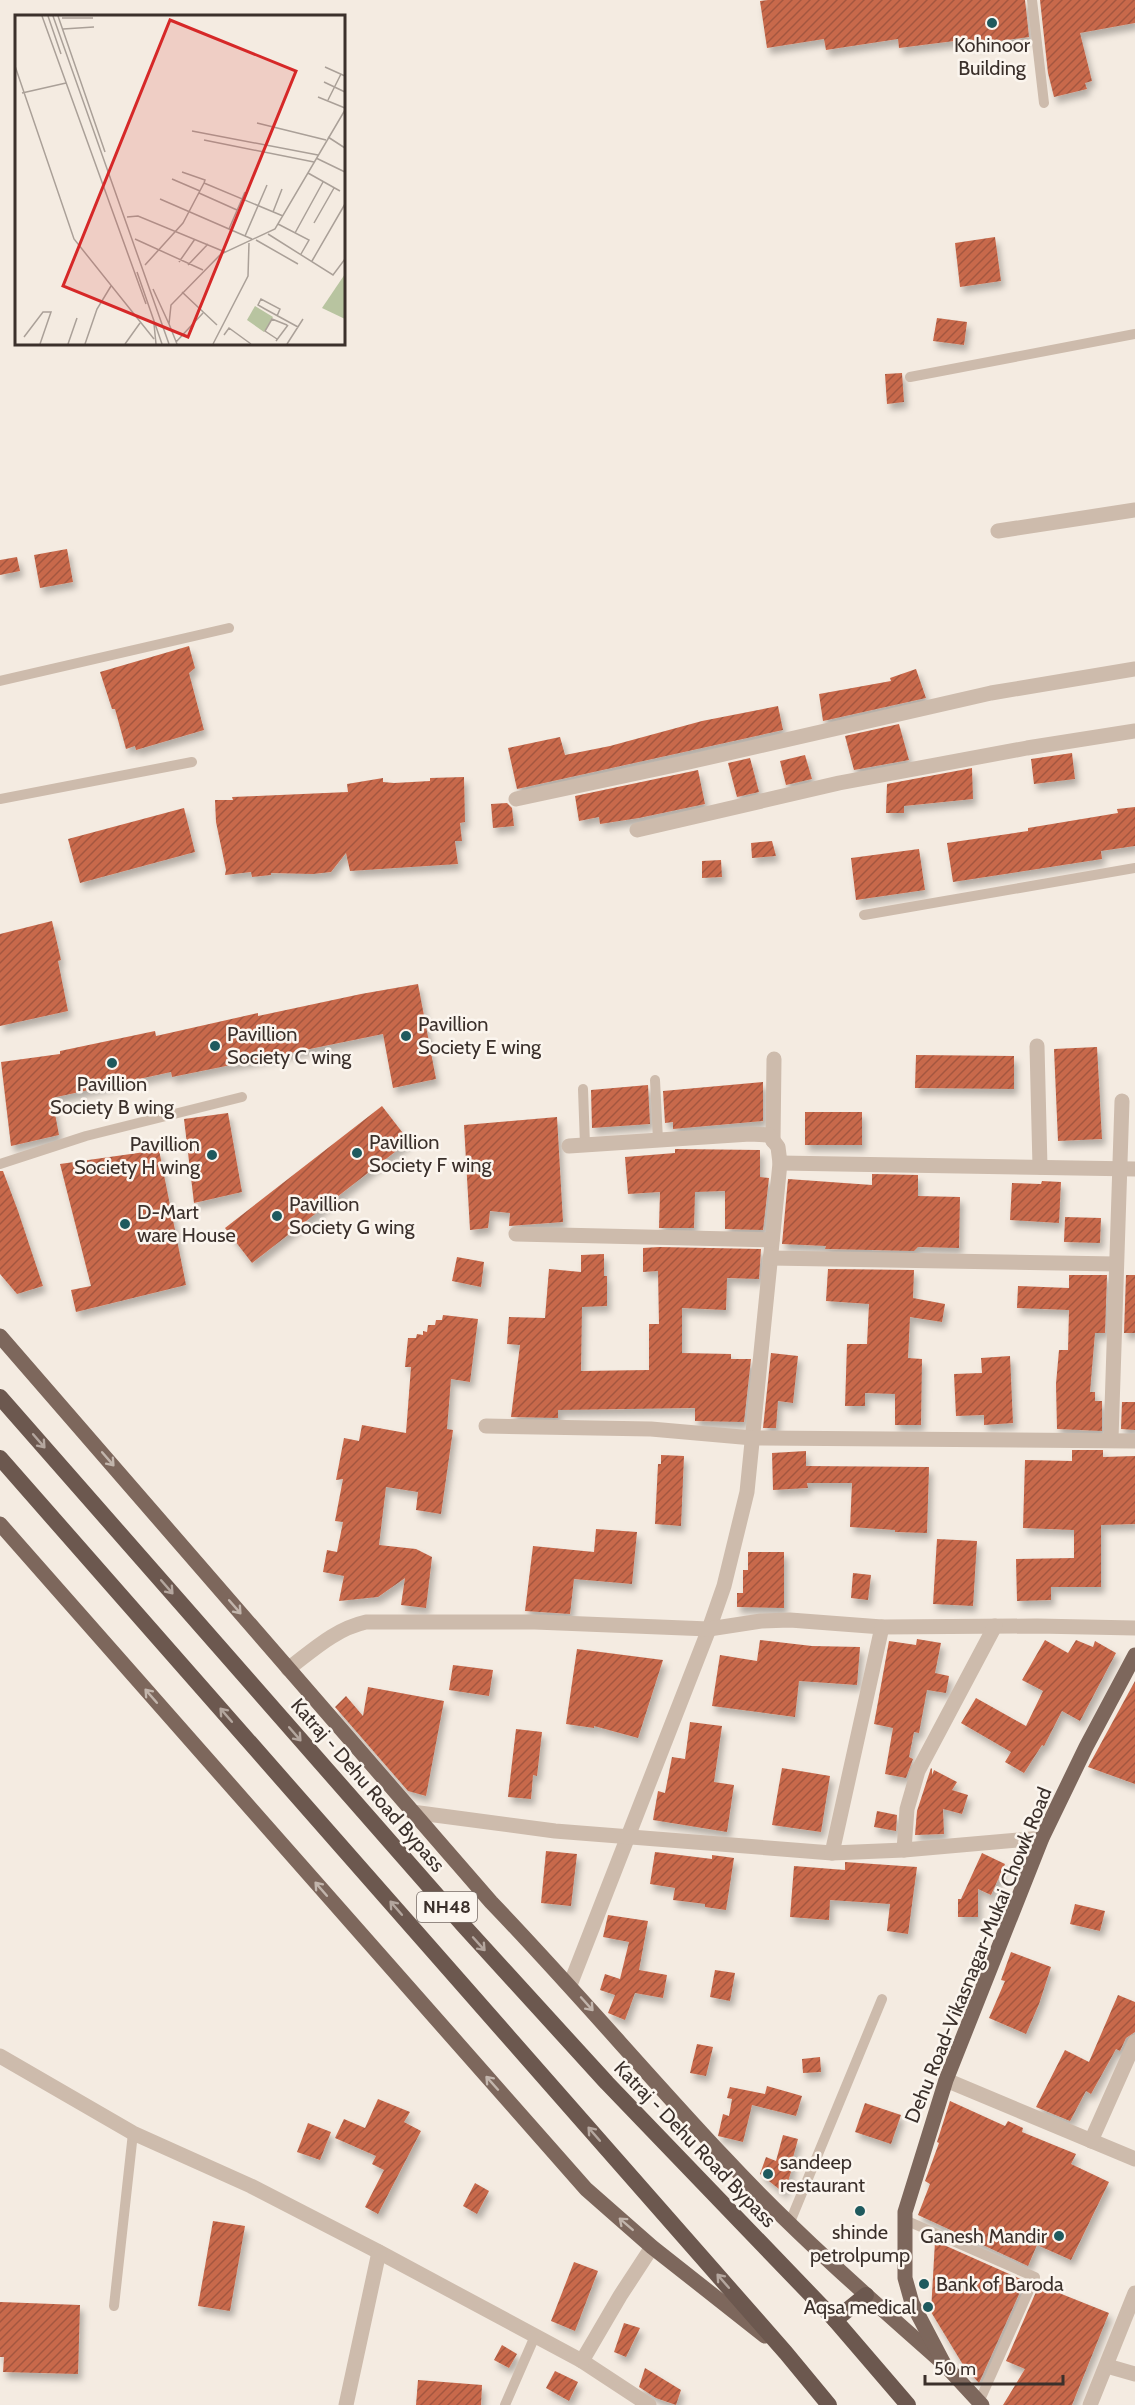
<svg xmlns="http://www.w3.org/2000/svg" width="1135" height="2405" font-family="Cabin,sans-serif">
	<style>
		.building { fill: url(#building-hatch); filter: url(#shadow) }
		.lines { fill: none; stroke-linecap: round; stroke-linejoin: round }
		.service { stroke: #cdbbac; stroke-width: 10 }
		.minor { stroke: #cdbbac; stroke-width: 15 }
		.primary { stroke: #7d675c; stroke-width: 15 }
		.trunk { stroke: #6c584f; stroke-width: 16 }
		.oneway { stroke: #b4a69e }
		.oneway2 { stroke: #c2b5ac }
		.poi-dot { fill: #1f5a5e; stroke: #fbf5ee; stroke-width: 2 }
		.labels { text-anchor: middle; stroke-width: 5; stroke-linejoin: round; paint-order: stroke }
		.shield { fill: #fbf5ee; stroke: #756b66; stroke-width: 1.5 }
		.shield-label { font-size: 18px; font-weight: bold; fill: #3b302b }
		.poi-label { font-size: 20px; fill: #3b302b; stroke: #fbf5ee; text-anchor: start }
		.street-label { font-size: 20px; fill: #3b302b; stroke: #fbf5ee }
		.inset-road { fill: none; stroke: #aaa098; stroke-width: 1.5 }
		.view { fill: #d62828; fill-opacity: 0.15; stroke: #d62828; stroke-width: 3 }
		.inset-edge { fill: none; stroke: #3b302b; stroke-width: 3 }
	</style>
	<defs>
		<pattern id="building-hatch" width="6" height="6" patternUnits="userSpaceOnUse" patternTransform="scale(1.5)"><rect width="6" height="6" fill="#c8694b"/><path d="M-1 1l2-2M0 6l6-6M5 7l2-2" fill="none" stroke="#a4573f"/></pattern>
		<filter id="shadow"><feDropShadow dx="3.5" dy="6" stdDeviation="3" flood-color="#0004"/></filter>
	</defs>
	<rect width="100%" height="100%" fill="#f4ebe1"/>
	<g class="building">
		<path d="M768,0H1025L1029,37L970,45V39L899,48L898,39L826,50L824,39L767,48L760,1Z"/>
		<path d="M1040,0H1135V23L1080,33L1092,81L1085,83L1087,89L1054,97L1048,73Z"/>
		<path d="M995,237L1001,281L960,287L955,243Z"/>
		<path d="M937,318L967,322L964,345L933,341Z"/>
		<path d="M902,373L904,402L887,404L885,374Z"/>
		<path d="M67,549L73,582L40,588L34,555Z"/>
		<path d="M17,557L20,571L0,575V560Z"/>
		<path d="M189,646L195,668L189,673L204,730L136,750L135,746L126,749L115,709H112L100,672Z"/>
		<path d="M916,669L926,698L823,721L819,694L891,681L890,678Z"/>
		<path d="M778,706L783,730L517,789L508,748L560,737L565,755L610,746L702,721Z"/>
		<path d="M899,724L909,760L854,770L845,736Z"/>
		<path d="M1072,753L1075,779L1034,784L1031,759Z"/>
		<path d="M805,755L812,779L786,785L780,761Z"/>
		<path d="M750,758L759,792L737,797L728,763Z"/>
		<path d="M972,768L973,799L904,806V813H886L887,784Z"/>
		<path d="M698,770L705,804L639,818L600,824L599,817L579,821L575,796Z"/>
		<path d="M464,777L465,822L460,823L462,841H455L458,864L350,871L346,853L331,872L313,874L271,873V875L252,877L251,872L225,875L226,870L216,822L215,800H233L232,797L348,792L347,784L383,778V782L394,783L430,781V778Z"/>
		<path d="M507,803L512,808L514,826L493,828L491,804Z"/>
		<path d="M1135,807V846L1101,851L1102,859L953,882L947,843L1028,831V828L1118,813L1117,809Z"/>
		<path d="M184,808L195,852L80,883L68,839Z"/>
		<path d="M772,841L776,856L752,858L751,843Z"/>
		<path d="M919,849L925,890L856,900L851,858Z"/>
		<path d="M721,860L722,877L702,878V861Z"/>
		<path d="M52,921L61,960L58,961L68,1011L0,1026V934Z"/>
		<path d="M418,984L436,1079L393,1088L383,1034L172,1077L171,1072L52,1098L59,1135L11,1146L1,1062L60,1054V1051L155,1031L156,1036L258,1013V1016L361,994Z"/>
		<path d="M1097,1047L1102,1139L1058,1141L1054,1049Z"/>
		<path d="M916,1055L1014,1056V1089L915,1088Z"/>
		<path d="M763,1082V1121L673,1129V1122L665,1123L663,1091Z"/>
		<path d="M648,1085L650,1124L592,1128L591,1090Z"/>
		<path d="M382,1106L409,1141L252,1263L225,1228Z"/>
		<rect x="805" y="1112" width="57" height="33"/>
		<path d="M228,1113L242,1192L194,1203L184,1119Z"/>
		<path d="M557,1117L563,1222L509,1226L510,1213L490,1211L488,1228L470,1230L464,1125Z"/>
		<path d="M675,1149L760,1150V1177L769,1178L763,1230L725,1229V1191L695,1192L694,1228H659L660,1192L628,1194L625,1157L675,1153Z"/>
		<path d="M159,1150L186,1285L76,1312L71,1290L91,1286L60,1164Z"/>
		<path d="M0,1171H3L18,1211L43,1286L17,1294L0,1274Z"/>
		<path d="M872,1174L918,1175V1196L960,1197L959,1248L918,1247L914,1251L829,1249H825L826,1246L782,1244L788,1179L872,1185Z"/>
		<path d="M1042,1181L1061,1182L1059,1223L1010,1220L1012,1183L1041,1184Z"/>
		<path d="M1065,1217L1101,1218L1100,1243L1064,1242Z"/>
		<path d="M659,1247L761,1249L759,1279L727,1278L726,1310L682,1308V1353L731,1354V1359H751L744,1422L695,1421V1408L558,1410V1418L511,1417L520,1345L507,1344L509,1317L545,1318L549,1269L581,1272V1255L604,1254V1276H607V1306L582,1307L581,1371L649,1370V1324H659L658,1271L643,1272V1248Z"/>
		<path d="M457,1257L484,1262L481,1287L452,1281Z"/>
		<path d="M828,1269L914,1270L913,1298L945,1304L942,1322L910,1317L908,1358L922,1359L921,1425H895V1394L865,1393V1406H845L847,1344H867L869,1304L826,1301Z"/>
		<path d="M1069,1275H1107L1105,1333H1095L1090,1392H1095V1401H1102V1431L1057,1429L1056,1384L1059,1350H1068L1069,1310L1017,1308L1018,1286L1069,1288Z"/>
		<path d="M1126,1275H1135V1333H1124Z"/>
		<path d="M443,1315L478,1319L470,1382L451,1379L447,1429L453,1430L441,1514L416,1510L418,1492L386,1487L379,1545L416,1549L432,1557L426,1608L401,1605L405,1578L378,1597L339,1601L344,1576L323,1572L327,1550L337,1552L343,1522L335,1521L343,1479L336,1480L344,1438L359,1441L362,1425L406,1433L411,1367H405L408,1338H416L417,1334L423,1335V1331L427,1332L428,1325H435L436,1320H442Z"/>
		<path d="M771,1353L798,1356L793,1403L778,1401L776,1428H763Z"/>
		<path d="M1010,1356L1013,1423L984,1425V1415L956,1416L954,1374L982,1373L981,1358Z"/>
		<path d="M1122,1402H1135V1430L1121,1429Z"/>
		<path d="M1072,1450H1103V1457L1135,1456V1524L1101,1525V1587H1051V1600L1017,1601L1016,1559L1074,1558V1530L1023,1528L1025,1460L1072,1461Z"/>
		<path d="M806,1451V1466L929,1467L927,1533L895,1532V1530L850,1527L852,1483H807L808,1488L773,1490L772,1453Z"/>
		<path d="M661,1455L684,1456L681,1526L655,1524L658,1464H661Z"/>
		<path d="M596,1529L637,1532L632,1584L574,1579L570,1614L525,1611L533,1546L594,1552Z"/>
		<path d="M937,1539L977,1541L973,1606L933,1604Z"/>
		<path d="M748,1552H784V1608L737,1607V1593H743V1570H748Z"/>
		<path d="M853,1573L871,1575L868,1600L851,1598Z"/>
		<path d="M917,1639L941,1643L935,1673L949,1676L946,1693L927,1690L919,1733L914,1732L909,1757L913,1759L906,1778L885,1774L893,1728L874,1724L889,1641L916,1645Z"/>
		<path d="M760,1640L812,1646L860,1647L857,1685L799,1681L795,1717L712,1706L720,1655L757,1661Z"/>
		<path d="M1045,1640L1068,1653L1076,1640L1093,1647L1095,1641L1116,1653L1080,1721L1062,1711L1044,1746L1042,1745L1024,1773L1005,1762L1011,1752L961,1723L976,1698L1026,1726L1043,1691L1022,1680Z"/>
		<path d="M577,1649L663,1660L638,1738L594,1726V1728L566,1724Z"/>
		<path d="M453,1665L493,1670L489,1696L449,1690Z"/>
		<path d="M1135,1681V1784L1088,1767Z"/>
		<path d="M368,1687L444,1701L426,1796L408,1791L335,1707L346,1696L363,1716Z"/>
		<path d="M690,1722L722,1726L714,1782L734,1785L727,1832L653,1820L658,1791L665,1793L672,1757L685,1759Z"/>
		<path d="M516,1729L542,1732L537,1776L533,1775L531,1799L508,1797Z"/>
		<path d="M782,1768L830,1776L821,1832L772,1825Z"/>
		<path d="M931,1768L932,1769V1775L934,1770L957,1782L952,1790L968,1795L962,1814L943,1809L944,1834L915,1835L917,1811Z"/>
		<path d="M877,1811L897,1815L896,1831L874,1827Z"/>
		<path d="M546,1851L577,1854L571,1906L541,1903Z"/>
		<path d="M655,1852L712,1859V1855L734,1858L726,1910L705,1907V1904L673,1900L675,1888L650,1884Z"/>
		<path d="M982,1853L1005,1864L991,1895L978,1889V1917H958V1899H961Z"/>
		<path d="M845,1862L917,1867L908,1934L887,1931L890,1904L830,1900L829,1920L790,1917L794,1866L845,1870Z"/>
		<path d="M1075,1904L1105,1911L1100,1931L1070,1924Z"/>
		<path d="M608,1915L648,1921L639,1970L667,1975L663,1998L635,1993L625,2020L608,2013L615,1995L600,1990L605,1974L620,1979L629,1942L603,1937Z"/>
		<path d="M1011,1952L1051,1967L1039,2004L1026,2034L989,2018L1005,1981L1001,1980Z"/>
		<path d="M715,1970L735,1973L730,2001L710,1997Z"/>
		<path d="M1118,1995L1135,2002V2032L1126,2038L1120,2051L1116,2049L1091,2094L1086,2091L1070,2121L1036,2107L1065,2050L1089,2062Z"/>
		<path d="M697,2044L713,2047L706,2076L690,2073Z"/>
		<path d="M820,2057L821,2072L803,2073L802,2059Z"/>
		<path d="M767,2086L802,2096L796,2116L752,2105L743,2142L718,2136L723,2114L729,2116L732,2099L727,2098L730,2087L765,2094Z"/>
		<path d="M378,2099L410,2112L404,2122L421,2131L378,2214L365,2207L384,2170L372,2164L376,2156L335,2138L344,2119L365,2128Z"/>
		<path d="M950,2101L1005,2126L1008,2121L1023,2128L1022,2132L1076,2154L1071,2164L1109,2182L1071,2260L1037,2245L1028,2266L918,2215L930,2184L925,2181L939,2143L937,2142Z"/>
		<path d="M865,2103L901,2115L891,2144L855,2132Z"/>
		<path d="M308,2123L331,2132L320,2160L297,2152Z"/>
		<path d="M783,2135L798,2139L791,2165L793,2166L784,2193L760,2174L766,2157L776,2161Z"/>
		<path d="M475,2183L489,2191L477,2214L463,2206Z"/>
		<path d="M213,2221L245,2226L230,2311L198,2306Z"/>
		<path d="M935,2241L1025,2281L979,2383L965,2368L931,2312Z"/>
		<path d="M574,2262L598,2271L575,2331L551,2321Z"/>
		<path d="M1039,2285L1109,2313L1072,2405H1003L1025,2369L1006,2361Z"/>
		<path d="M0,2302L80,2305L78,2374L3,2372L4,2357H0Z"/>
		<path d="M624,2323L640,2328L626,2357L614,2352Z"/>
		<path d="M502,2345L517,2354L509,2368L494,2360Z"/>
		<path d="M645,2368L681,2390L676,2405L656,2398L639,2387Z"/>
		<path d="M555,2371L578,2382L569,2401L546,2388Z"/>
		<path d="M418,2380L482,2385L481,2405H416Z"/>
	</g>
	<g class="lines">
		<g class="service">
			<path d="M1032,0L1044,103"/>
			<path d="M910,377L1135,334"/>
			<path d="M0,681L229,628"/>
			<path d="M0,799L192,762"/>
			<path d="M864,915L1135,868"/>
			<path d="M655,1080L658,1140"/>
			<path d="M583,1089L585,1145"/>
			<path d="M0,1164L86,1136L242,1097"/>
			<path d="M905,2220L1035,2277L979,2402"/>
			<path d="M790,2222L882,1999"/>
			<path d="M114,2306L133,2133"/>
			<path d="M505,2405L535,2336"/>
		</g>
		<g class="minor">
			<path d="M998,531L1135,510"/>
			<path d="M516,799L689,762L991,693L1135,669"/>
			<path d="M637,830L839,783L1027,748L1135,731"/>
			<path d="M1037,1046L1040,1167"/>
			<path d="M773,1141L774,1059"/>
			<path d="M569,1146L750,1134L769,1135L778,1147L780,1163L747,1492L724,1586L709,1629L570,1985"/>
			<path d="M780,1163L1135,1169"/>
			<path d="M516,1234L772,1240"/>
			<path d="M770,1258L1115,1264"/>
			<path d="M486,1426L651,1429L753,1438L1135,1441"/>
			<path d="M1111,1439L1122,1101"/>
			<path d="M288,1669C313,1650 335,1629 366,1622H535L709,1629L761,1621L790,1620L882,1627L1037,1626L1135,1628"/>
			<path d="M412,1812L555,1831L832,1853L904,1850L1042,1838"/>
			<path d="M904,1850L907,1809L918,1771L995,1626"/>
			<path d="M832,1853L882,1627"/>
			<path d="M0,2056L133,2133L251,2186L379,2252L582,2361L649,2405"/>
			<path d="M946,2080L1135,2159"/>
			<path d="M1091,2141L1135,2042"/>
			<path d="M582,2361L620,2296L652,2247"/>
			<path d="M1107,2366L1135,2374"/>
			<path d="M346,2405L379,2252"/>
			<path d="M1090,2405L1135,2293"/>
		</g>
		<g class="primary">
			<path d="M0,1336L491,1902C571,1985 646,2074 725,2158C793,2231 869,2298 944,2364"/>
			<path d="M0,1524L586,2189L652,2247L765,2336"/>
			<path d="M982,2405L944,2364L912,2303L905,2278V2212L946,2080L1042,1838L1086,1747L1135,1655"/>
		</g>
		<g class="trunk">
			<path d="M0,1397L463,1925L607,2083L835,2320L908,2405"/>
			<path d="M0,1458L786,2353L829,2405"/>
			<path d="M835,2320L866,2295"/>
		</g>
	</g>
	<defs><path id="oneway-shaft" d="M-6 0H5M1.5-3L5.5 0L1.5 3" fill="none" stroke-width="1.6" stroke-linecap="round" stroke-linejoin="round" transform="scale(1.5)"/></defs>
	<g class="oneway">
		<use href="#oneway-shaft" transform="translate(39 1441) rotate(49)"/>
		<use href="#oneway-shaft" transform="translate(167 1587) rotate(49)"/>
		<use href="#oneway-shaft" transform="translate(226 1715) rotate(-131)"/>
		<use href="#oneway-shaft" transform="translate(295 1734) rotate(49)"/>
		<use href="#oneway-shaft" transform="translate(396 1908) rotate(-131)"/>
		<use href="#oneway-shaft" transform="translate(479 1944) rotate(48)"/>
		<use href="#oneway-shaft" transform="translate(594 2134) rotate(-131)"/>
		<use href="#oneway-shaft" transform="translate(723 2281) rotate(-131)"/>
	</g>
	<g class="oneway2">
		<use href="#oneway-shaft" transform="translate(108 1459) rotate(49)"/>
		<use href="#oneway-shaft" transform="translate(235 1607) rotate(49)"/>
		<use href="#oneway-shaft" transform="translate(151 1696) rotate(-131)"/>
		<use href="#oneway-shaft" transform="translate(321 1889) rotate(-131)"/>
		<use href="#oneway-shaft" transform="translate(587 2004) rotate(48)"/>
		<use href="#oneway-shaft" transform="translate(492 2083) rotate(-132)"/>
		<use href="#oneway-shaft" transform="translate(626 2224) rotate(-139)"/>
	</g>
	<g class="poi-dot">
		<circle cx="992" cy="23" r="6"/>
		<circle cx="406" cy="1036" r="6"/>
		<circle cx="215" cy="1046" r="6"/>
		<circle cx="112" cy="1063" r="6"/>
		<circle cx="357" cy="1153" r="6"/>
		<circle cx="212" cy="1155" r="6"/>
		<circle cx="277" cy="1216" r="6"/>
		<circle cx="125" cy="1224" r="6"/>
		<circle cx="768" cy="2174" r="6"/>
		<circle cx="860" cy="2211" r="6"/>
		<circle cx="1059" cy="2236" r="6"/>
		<circle cx="924" cy="2284" r="6"/>
		<circle cx="928" cy="2307" r="6"/>
	</g>
	<g class="labels">
		<rect class="shield" x="417" y="1892" width="60" height="30" rx="4.5"/>
		<g class="shield-label">
			<text x="447" y="1913">NH48</text>
		</g>
		<g class="poi-label">
			<text x="992" y="52" text-anchor="middle">Kohinoor<tspan x="992" dy="23">Building</tspan></text>
			<text x="418" y="1031">Pavillion<tspan x="418" dy="23">Society E wing</tspan></text>
			<text x="227" y="1041">Pavillion<tspan x="227" dy="23">Society C wing</tspan></text>
			<text x="112" y="1091" text-anchor="middle">Pavillion<tspan x="112" dy="23">Society B wing</tspan></text>
			<text x="369" y="1149">Pavillion<tspan x="369" dy="23">Society F wing</tspan></text>
			<text x="200" y="1151" text-anchor="end">Pavillion<tspan x="200" dy="23">Society H wing</tspan></text>
			<text x="289" y="1211">Pavillion<tspan x="289" dy="23">Society G wing</tspan></text>
			<text x="137" y="1219">D-Mart<tspan x="137" dy="23">ware House</tspan></text>
			<text x="780" y="2169">sandeep<tspan x="780" dy="23">restaurant</tspan></text>
			<text x="860" y="2239" text-anchor="middle">shinde<tspan x="860" dy="23">petrolpump</tspan></text>
			<text x="1047" y="2243" text-anchor="end">Ganesh Mandir</text>
			<text x="936" y="2291">Bank of Baroda</text>
			<text x="916" y="2314" text-anchor="end">Aqsa medical</text>
		</g>
		<g class="street-label">
			<text transform="translate(368 1785) rotate(49)" y="7">Katraj - Dehu Road Bypass</text>
			<text transform="translate(978 1955) rotate(-68)" y="7">Dehu Road-Vikasnagar-Mukai Chowk Road</text>
			<text transform="translate(695 2144) rotate(46)" y="7">Katraj - Dehu Road Bypass</text>
		</g>
	</g>
	<g transform="translate(15 15)">
		<rect width="330" height="330" fill="#f4ebe1"/>
		<path d="M330,259V304L307,293Z" fill="#b8c4a0"/>
		<path d="M240,291L258,302L249,317L232,305Z" fill="#b8c4a0"/>
		<path class="inset-road" d="M27,1L131,289M33,1L46,39M38,1L154,329M43,1L90,137M47,3H78M48,14L79,12M0,51L59,224L139,324M310,52L330,61M309,67L330,77M7,78L51,68M303,82L330,93M313,85L326,59M242,108L311,125M177,116L303,140M313,122L330,133M189,125L299,147M301,143L330,157M293,158L325,176M157,164L185,176M189,168L268,201M184,178L222,195M145,184L237,224M258,197L267,174M112,202L123,201L210,237M299,208L319,173M263,209L294,225L286,239M214,214L230,177M280,218L308,167M253,219L318,260L330,244M230,221L252,170M120,224L188,255M241,225L283,249M297,246L330,189M164,247L180,224M130,250L168,208L189,168L190,165L167,157M173,250L193,229M122,257L147,329M138,274L154,309M167,277L202,310M262,301L265,294L246,284L243,290L250,294L283,312M139,309L141,329M209,320L214,313L236,329M9,322L28,297H36L25,329M262,324L250,316L257,304L272,310M261,326L273,310M161,327L188,298M53,329L62,303M70,329L82,294L96,271M110,329L125,308M162,329L154,309L156,290L206,239L260,214L330,95M198,329L233,261L234,228M272,329L288,304"/>
		<path class="view" d="M155,5L281,56L173,322L48,271Z"/>
		<rect width="330" height="330" class="inset-edge"/>
	</g>
	<path d="M925 2375v9h138v-9" fill="none" stroke="#3b302b" stroke-width="3"/>
	<text x="934" y="2375" font-size="18" fill="#3b302b" stroke="#fbf5ee" stroke-width="4.5" paint-order="stroke">50 m</text>
</svg>
